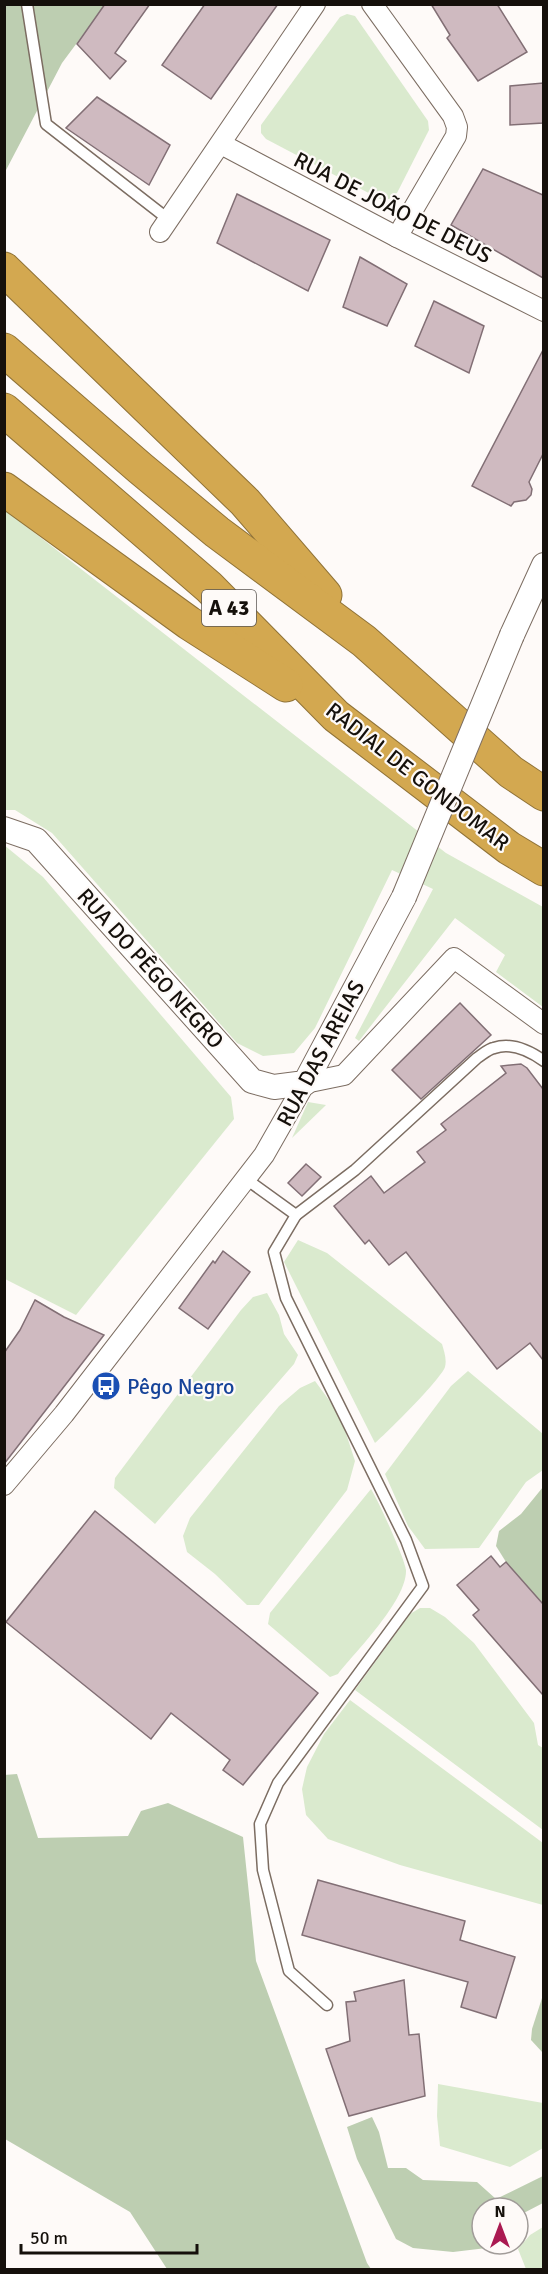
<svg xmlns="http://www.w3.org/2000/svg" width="548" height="2274" font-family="Signika,sans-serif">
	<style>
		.green { fill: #daeace }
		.forest { fill: #bdceb1 }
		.building { fill: #cfbac0; stroke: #826f75; stroke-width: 1.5 }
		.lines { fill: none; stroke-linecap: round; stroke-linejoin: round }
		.service-casing { stroke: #7c6d62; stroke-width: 13 }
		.minor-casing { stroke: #7c6d62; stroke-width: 22 }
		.tertiary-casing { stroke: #7c6d62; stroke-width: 26 }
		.motorway-casing { stroke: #907338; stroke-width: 35 }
		.service { stroke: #fff; stroke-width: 10 }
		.minor { stroke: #fff; stroke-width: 20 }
		.tertiary { stroke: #fff; stroke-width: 24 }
		.motorway { stroke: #d3a850; stroke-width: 33 }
		.tertiary-bridge-casing { stroke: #7c6d62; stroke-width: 26; stroke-linecap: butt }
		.tertiary-bridge { stroke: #fff; stroke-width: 24 }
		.labels { text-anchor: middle; stroke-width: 4.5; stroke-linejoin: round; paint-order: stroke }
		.shield { fill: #fefaf8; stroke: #5b5652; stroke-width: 1.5 }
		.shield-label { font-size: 21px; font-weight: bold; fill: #15100b }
		.street-label { font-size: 22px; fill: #15100b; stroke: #fefaf8 }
		.transit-label { font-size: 22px; fill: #164399; stroke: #fefaf8; text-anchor: start }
	</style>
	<rect width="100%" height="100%" fill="#fefaf8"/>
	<g class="green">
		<path d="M347,14L355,16L428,121L429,130L397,193L389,199H380L266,139L261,133V125L340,17Z"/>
		<path d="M4,509L446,853L543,907V1007L496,972L505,955L455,918L359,1041L355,1038L433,889L392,870L315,1028L294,1053L263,1056L237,1043L52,833L15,810H5Z"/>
		<path d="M4,845L43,877L231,1097L234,1119L76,1315L5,1279Z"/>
		<path d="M308,1102L326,1105L292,1138Z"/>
		<path d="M298,1240L327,1253L442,1344C444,1351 447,1359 445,1367C441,1379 387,1433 375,1443L284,1262Z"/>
		<path d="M267,1293L279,1315L284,1334L298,1355L294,1364L155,1524L114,1488L115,1478L241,1310L253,1297Z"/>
		<path d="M468,1371L543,1434V1470L526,1482L479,1548L425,1549L408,1526L385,1474L451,1386Z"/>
		<path d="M315,1381L340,1415L355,1461L347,1490L259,1605H247L215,1574L187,1552L183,1536L190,1518L279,1406L300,1388Z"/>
		<path d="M371,1489C378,1500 405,1559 406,1570C407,1600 357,1650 338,1674L330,1677L268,1624L270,1613Z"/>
		<path d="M420,1608H430L445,1617L474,1643L534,1723L538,1745L543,1748V1830L355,1690L410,1614Z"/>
		<path d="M350,1700L543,1843V1905L400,1865L328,1839L306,1815L302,1789L307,1767L324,1734Z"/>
		<path d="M438,2084L543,2103V2148L510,2167L440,2146L437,2116Z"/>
		<path d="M543,2227V2269H526L518,2249L530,2235Z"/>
	</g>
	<g class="forest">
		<path d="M5,5H105L62,63L5,172Z"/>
		<path d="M543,1487V1604L506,1562L496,1546L499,1531L521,1514Z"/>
		<path d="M17,1774L38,1838L128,1836L141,1811L168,1803L243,1837L256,1961L367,2263L371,2269H167L130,2212L5,2139L4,1775Z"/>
		<path d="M543,1995V2053L531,2040L532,2029Z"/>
		<path d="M372,2117L379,2132L388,2168H406L423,2180L477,2182L496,2199L543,2176V2203L518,2216V2208H482V2244H496L495,2247L453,2252L413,2248L396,2239L357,2159L347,2127Z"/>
	</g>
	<g class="building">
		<path d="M105,4H150L115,53L126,61L110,79L77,44Z"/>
		<path d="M205,4H278L211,99L162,65Z"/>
		<path d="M431,4H497L527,52L478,81L447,38L450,35Z"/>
		<path d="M543,83V123L510,125V86Z"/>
		<path d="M97,97L170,145L149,185L66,128Z"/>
		<path d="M483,169L543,195V278L451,225Z"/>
		<path d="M237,194L330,240L308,291L217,243Z"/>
		<path d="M360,257L407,284L387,326L343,307Z"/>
		<path d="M434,301L484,326L469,373L415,346Z"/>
		<path d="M543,350V454L529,482L532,489L531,495L526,500L514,502L511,506L472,486Z"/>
		<path d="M460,1003L491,1035L421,1099L392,1070Z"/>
		<path d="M521,1064L527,1068L543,1089V1360L530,1343L497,1369L406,1252L389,1265L369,1240L365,1244L334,1206L371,1176L384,1193L425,1162L417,1152L446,1130L441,1124L506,1073L501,1066Z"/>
		<path d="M306,1164L321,1177L302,1196L288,1183Z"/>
		<path d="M223,1251L250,1272L208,1329L179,1308L213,1261L215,1263Z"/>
		<path d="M35,1300L64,1317L104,1335L4,1464V1353L20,1330Z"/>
		<path d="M95,1511L318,1693L243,1785L223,1770L230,1760L171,1713L151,1739L6,1622Z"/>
		<path d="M491,1556L500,1567L506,1562L543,1604V1695L473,1615L479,1610L457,1585Z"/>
		<path d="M318,1880L465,1921L460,1940L515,1957L496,2018L461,2007L468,1982L302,1935Z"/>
		<path d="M404,1980L409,2035L419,2034L425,2096L349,2116L326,2049L350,2041L346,2002L356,2001L354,1992Z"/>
	</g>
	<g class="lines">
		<g class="service-casing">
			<g id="service">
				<path d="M27,4L46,124L168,219"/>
				<path d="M246,1179L296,1215L274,1252L286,1298L406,1540L423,1586L278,1783L260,1824L263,1870L289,1971L327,2005"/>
				<path d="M296,1215L355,1170L477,1058C482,1055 488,1049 494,1048C511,1042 530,1051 544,1061"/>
			</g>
		</g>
		<g class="minor-casing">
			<g id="minor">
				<path d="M372,4L453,116L457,127L456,136L397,237"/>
				<path d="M221,144L397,237L544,311"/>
				<path d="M160,232L315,4"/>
				<path d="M4,1485L64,1414L264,1155L305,1083L344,1075L454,958L544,1024"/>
			</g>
		</g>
		<g class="tertiary-casing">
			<g id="tertiary">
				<path d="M512,635L544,565"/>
				<path d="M4,829L36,840L252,1081L274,1087L305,1083L404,897"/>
			</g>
		</g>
		<g class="motorway-casing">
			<g id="motorway">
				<path d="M4,269L245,502L325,595"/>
				<path d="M4,350L140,468L217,532L364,641L511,772L544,794"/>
				<path d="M4,410L209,587L336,716L509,848L544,869"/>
				<path d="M4,489L189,623L286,685"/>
			</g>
		</g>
		<use href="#service" class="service"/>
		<use href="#minor" class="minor"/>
		<use href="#tertiary" class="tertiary"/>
		<use href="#motorway" class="motorway"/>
		<g class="tertiary-bridge-casing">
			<path id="tertiary-bridge" d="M404,897L512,635"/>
		</g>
		<use href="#tertiary-bridge" class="tertiary-bridge"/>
	</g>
	<defs>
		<g id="bus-disc" transform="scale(1.5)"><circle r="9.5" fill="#1a4fb4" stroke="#fefaf8"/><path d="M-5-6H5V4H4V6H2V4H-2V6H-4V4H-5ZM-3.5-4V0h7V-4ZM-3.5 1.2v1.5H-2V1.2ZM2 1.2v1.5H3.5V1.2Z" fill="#fff"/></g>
	</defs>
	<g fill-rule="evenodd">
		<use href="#bus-disc" x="106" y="1386"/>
	</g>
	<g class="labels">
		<rect class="shield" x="202" y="590" width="54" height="36" rx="4.5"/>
		<g class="shield-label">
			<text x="229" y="615">A 43</text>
		</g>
		<g class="street-label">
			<text transform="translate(393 207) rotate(27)" y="8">RUA DE JOÃO DE DEUS</text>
			<text transform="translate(418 776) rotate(38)" y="8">RADIAL DE GONDOMAR</text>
			<text transform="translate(151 968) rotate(48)" y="8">RUA DO PÊGO NEGRO</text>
			<text transform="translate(320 1053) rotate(-62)" y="8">RUA DAS AREIAS</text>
		</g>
		<g class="transit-label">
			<text x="127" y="1394">Pêgo Negro</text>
		</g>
	</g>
	<rect width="548" height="2274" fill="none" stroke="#15100b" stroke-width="12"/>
	<g transform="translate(500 2226)"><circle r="28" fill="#fefaf8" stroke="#a19c99" stroke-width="1.5"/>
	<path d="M0-4.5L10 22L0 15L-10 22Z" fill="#aa1951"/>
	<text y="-9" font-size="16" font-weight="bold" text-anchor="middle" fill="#15100b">N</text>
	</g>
	<path d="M21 2244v9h176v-9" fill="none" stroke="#15100b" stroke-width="3"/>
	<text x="30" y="2244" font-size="18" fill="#15100b" stroke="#fefaf8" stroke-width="4.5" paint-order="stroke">50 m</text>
</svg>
